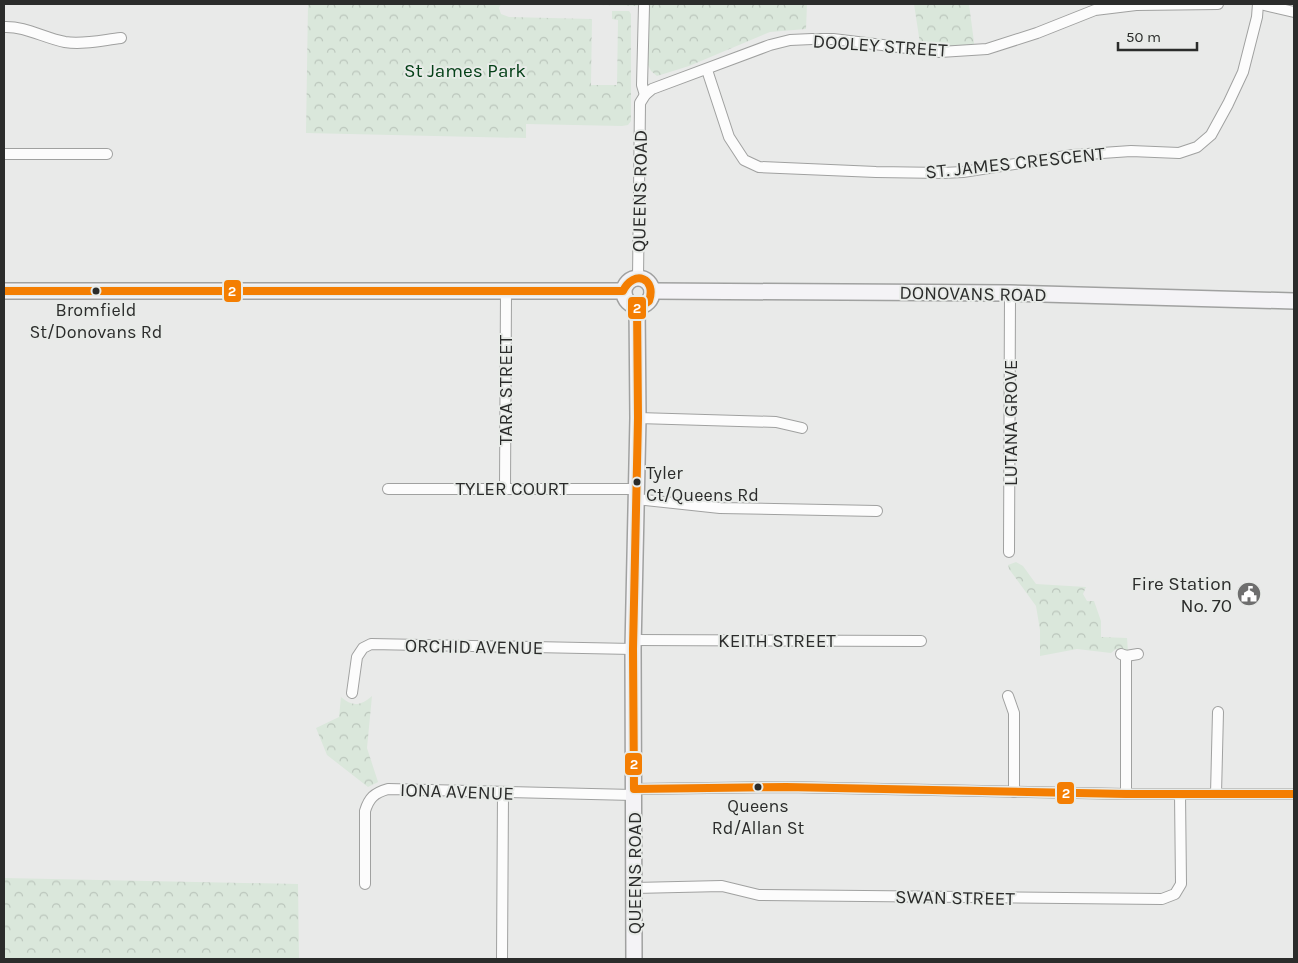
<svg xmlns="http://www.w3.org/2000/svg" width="1298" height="963" font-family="Karla,sans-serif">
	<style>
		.forest { fill: url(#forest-crowns) }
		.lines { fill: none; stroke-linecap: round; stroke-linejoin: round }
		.street-casing { stroke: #a0a1a0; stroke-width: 12 }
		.secondary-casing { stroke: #a0a1a0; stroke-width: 18 }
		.street { stroke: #fcfcfc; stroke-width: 10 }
		.secondary { stroke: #f4f3f6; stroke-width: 15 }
		.bus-1-casing { stroke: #e8ebe8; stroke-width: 11 }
		.bus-1 { stroke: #f47e02; stroke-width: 8 }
		.bus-dot { fill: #2b2c2b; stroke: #e8ebe8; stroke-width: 2 }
		.labels { text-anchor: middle; stroke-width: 4; stroke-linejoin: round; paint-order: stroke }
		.bus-label { font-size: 18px; fill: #2b2c2b; stroke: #e8ebe8 }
		.street-label { font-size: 19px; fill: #2b2c2b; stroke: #e8ebe8 }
		.park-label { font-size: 19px; fill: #064119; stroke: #e8ebe8 }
		.poi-label { font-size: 19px; fill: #2b2c2b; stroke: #e8ebe8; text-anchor: end }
		.line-badge { stroke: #e8ebe8; stroke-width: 2 }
		.badge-label { font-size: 14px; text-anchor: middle; font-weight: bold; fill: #fff }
	</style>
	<defs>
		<pattern id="forest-crowns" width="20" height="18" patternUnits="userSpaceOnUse" patternTransform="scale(1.25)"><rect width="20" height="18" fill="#dae7db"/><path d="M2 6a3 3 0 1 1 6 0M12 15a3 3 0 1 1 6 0" fill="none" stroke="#bbc6bc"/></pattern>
	</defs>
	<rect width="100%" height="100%" fill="#e9eae9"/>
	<g class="forest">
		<path d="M308,4H501L499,8L501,14L509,17L592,19L591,85H617L618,20L612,19V11H629L631,14V121L628,125L622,126L526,124V138L306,133Z"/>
		<path d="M551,4H807L806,29L770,32L689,66L657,76L651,71L647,63V6Z"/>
		<path d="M914,4H969L975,50H921Z"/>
		<path d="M1016,562L1023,566L1036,584L1086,587L1083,594L1087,601H1094L1101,621V637L1127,638L1128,652L1116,649L1111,653L1077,649L1040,656V630L1036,606L1009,569L1008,565Z"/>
		<path d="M372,696L367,748L378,782L368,787L327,755L316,728L339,717L341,697C352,707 361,706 372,696Z"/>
		<path d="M4,878L298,884L299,959H4Z"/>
	</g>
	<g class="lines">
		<g class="street-casing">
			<g id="street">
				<path d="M1260,4L1294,12"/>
				<path d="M644,6L642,85L645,95"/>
				<path d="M4,27C25,26 44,38 65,42C83,45 103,40 121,38"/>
				<path d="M707,70L729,137L744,160L759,167L876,172L943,173L963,172L1073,155L1131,151L1179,153L1197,147L1211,135L1228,104L1243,72L1257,17L1258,4"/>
				<path d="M4,154H107"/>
				<path d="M638,278L640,103L645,95L652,89L770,45L790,40L812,39H833L940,52L987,49L1037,33L1095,10L1136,5L1218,4"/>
				<path d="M638,418L776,422L802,428"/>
				<path d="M505,488L506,291"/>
				<path d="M388,489H636"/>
				<path d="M636,499L720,508L877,511"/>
				<path d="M1009,552L1010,293"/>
				<path d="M633,640L921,641"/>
				<path d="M1121,654L1126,656L1138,654"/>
				<path d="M352,693L357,657L363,648L371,644L633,649"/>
				<path d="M1008,696L1014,713V792"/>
				<path d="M634,789L786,787L1126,794H1294"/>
				<path d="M1126,794V656"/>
				<path d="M1216,794L1218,712"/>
				<path d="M365,884V811C369,798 374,793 388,789L633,795"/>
				<path d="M634,888L722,886L759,895L1162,899L1175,894L1181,884L1180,794"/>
				<path d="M502,959L503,793"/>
			</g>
		</g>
		<g class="secondary-casing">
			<g id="secondary">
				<circle cx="638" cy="292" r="14"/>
				<path d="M4,291H623"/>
				<path d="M652,291L1010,293L1294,301"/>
				<path d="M634,959L633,649L638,418L637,306"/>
			</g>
		</g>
		<use href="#street" class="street"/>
		<use href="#secondary" class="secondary"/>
		<g class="bus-1-casing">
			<path id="bus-1" d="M4,291H623C634,269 657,278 649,301L642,306H637L638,418L633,649L634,789L786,787L1126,794H1294"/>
		</g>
		<use href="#bus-1" class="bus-1"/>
	</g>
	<defs>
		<g id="civic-disc" transform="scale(1.25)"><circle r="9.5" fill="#6e6e6e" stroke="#e8ebe8"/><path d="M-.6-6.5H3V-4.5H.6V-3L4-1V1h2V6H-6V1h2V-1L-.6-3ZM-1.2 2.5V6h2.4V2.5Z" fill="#fff"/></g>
	</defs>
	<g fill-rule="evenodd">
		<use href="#civic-disc" x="1249" y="594"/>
	</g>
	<g class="bus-dot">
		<circle cx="96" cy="291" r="4.5"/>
		<circle cx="637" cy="482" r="4.5"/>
		<circle cx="758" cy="787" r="4.5"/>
	</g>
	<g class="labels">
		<g class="bus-label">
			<text x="96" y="316">Bromfield<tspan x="96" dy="22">St/Donovans Rd</tspan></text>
			<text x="646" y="479" text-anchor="start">Tyler<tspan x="646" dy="22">Ct/Queens Rd</tspan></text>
			<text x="758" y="812">Queens<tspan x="758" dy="22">Rd/Allan St</tspan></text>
		</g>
		<g class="street-label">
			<text transform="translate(880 45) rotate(4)" y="7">DOOLEY STREET</text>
			<text transform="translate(1015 162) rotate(-6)" y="7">ST. JAMES CRESCENT</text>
			<text transform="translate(639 191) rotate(-89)" y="7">QUEENS ROAD</text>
			<text transform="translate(973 293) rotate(1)" y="7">DONOVANS ROAD</text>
			<text transform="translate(505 390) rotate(-90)" y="7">TARA STREET</text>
			<text transform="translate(1010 423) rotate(-90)" y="7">LUTANA GROVE</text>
			<text x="512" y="495">TYLER COURT</text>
			<text x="777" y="647">KEITH STREET</text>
			<text transform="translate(474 646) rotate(1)" y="7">ORCHID AVENUE</text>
			<text transform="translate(457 791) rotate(2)" y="7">IONA AVENUE</text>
			<text transform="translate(634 873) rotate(-90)" y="7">QUEENS ROAD</text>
			<text transform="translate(955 897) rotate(1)" y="7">SWAN STREET</text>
		</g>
		<g class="park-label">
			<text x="465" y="77">St James Park</text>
		</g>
		<g class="poi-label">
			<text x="1232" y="590">Fire Station<tspan x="1232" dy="22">No. 70</tspan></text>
		</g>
	</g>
	<g class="line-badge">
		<rect x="223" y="279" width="19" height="24" rx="5" fill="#f47e02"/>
		<rect x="627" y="296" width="20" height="24" rx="5" fill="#f47e02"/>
		<rect x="624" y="752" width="19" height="24" rx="5" fill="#f47e02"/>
		<rect x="1056" y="781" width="19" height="24" rx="5" fill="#f47e02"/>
	</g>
	<g class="badge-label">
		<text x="232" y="296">2</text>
		<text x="637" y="313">2</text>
		<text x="634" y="769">2</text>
		<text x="1066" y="798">2</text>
	</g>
	<rect width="1298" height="963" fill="none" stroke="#2b2c2b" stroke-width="10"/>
	<path d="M1118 42v8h79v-8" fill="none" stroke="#2b2c2b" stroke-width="2.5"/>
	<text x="1126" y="42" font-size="15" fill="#2b2c2b" stroke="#e8ebe8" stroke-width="4" paint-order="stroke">50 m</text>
</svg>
